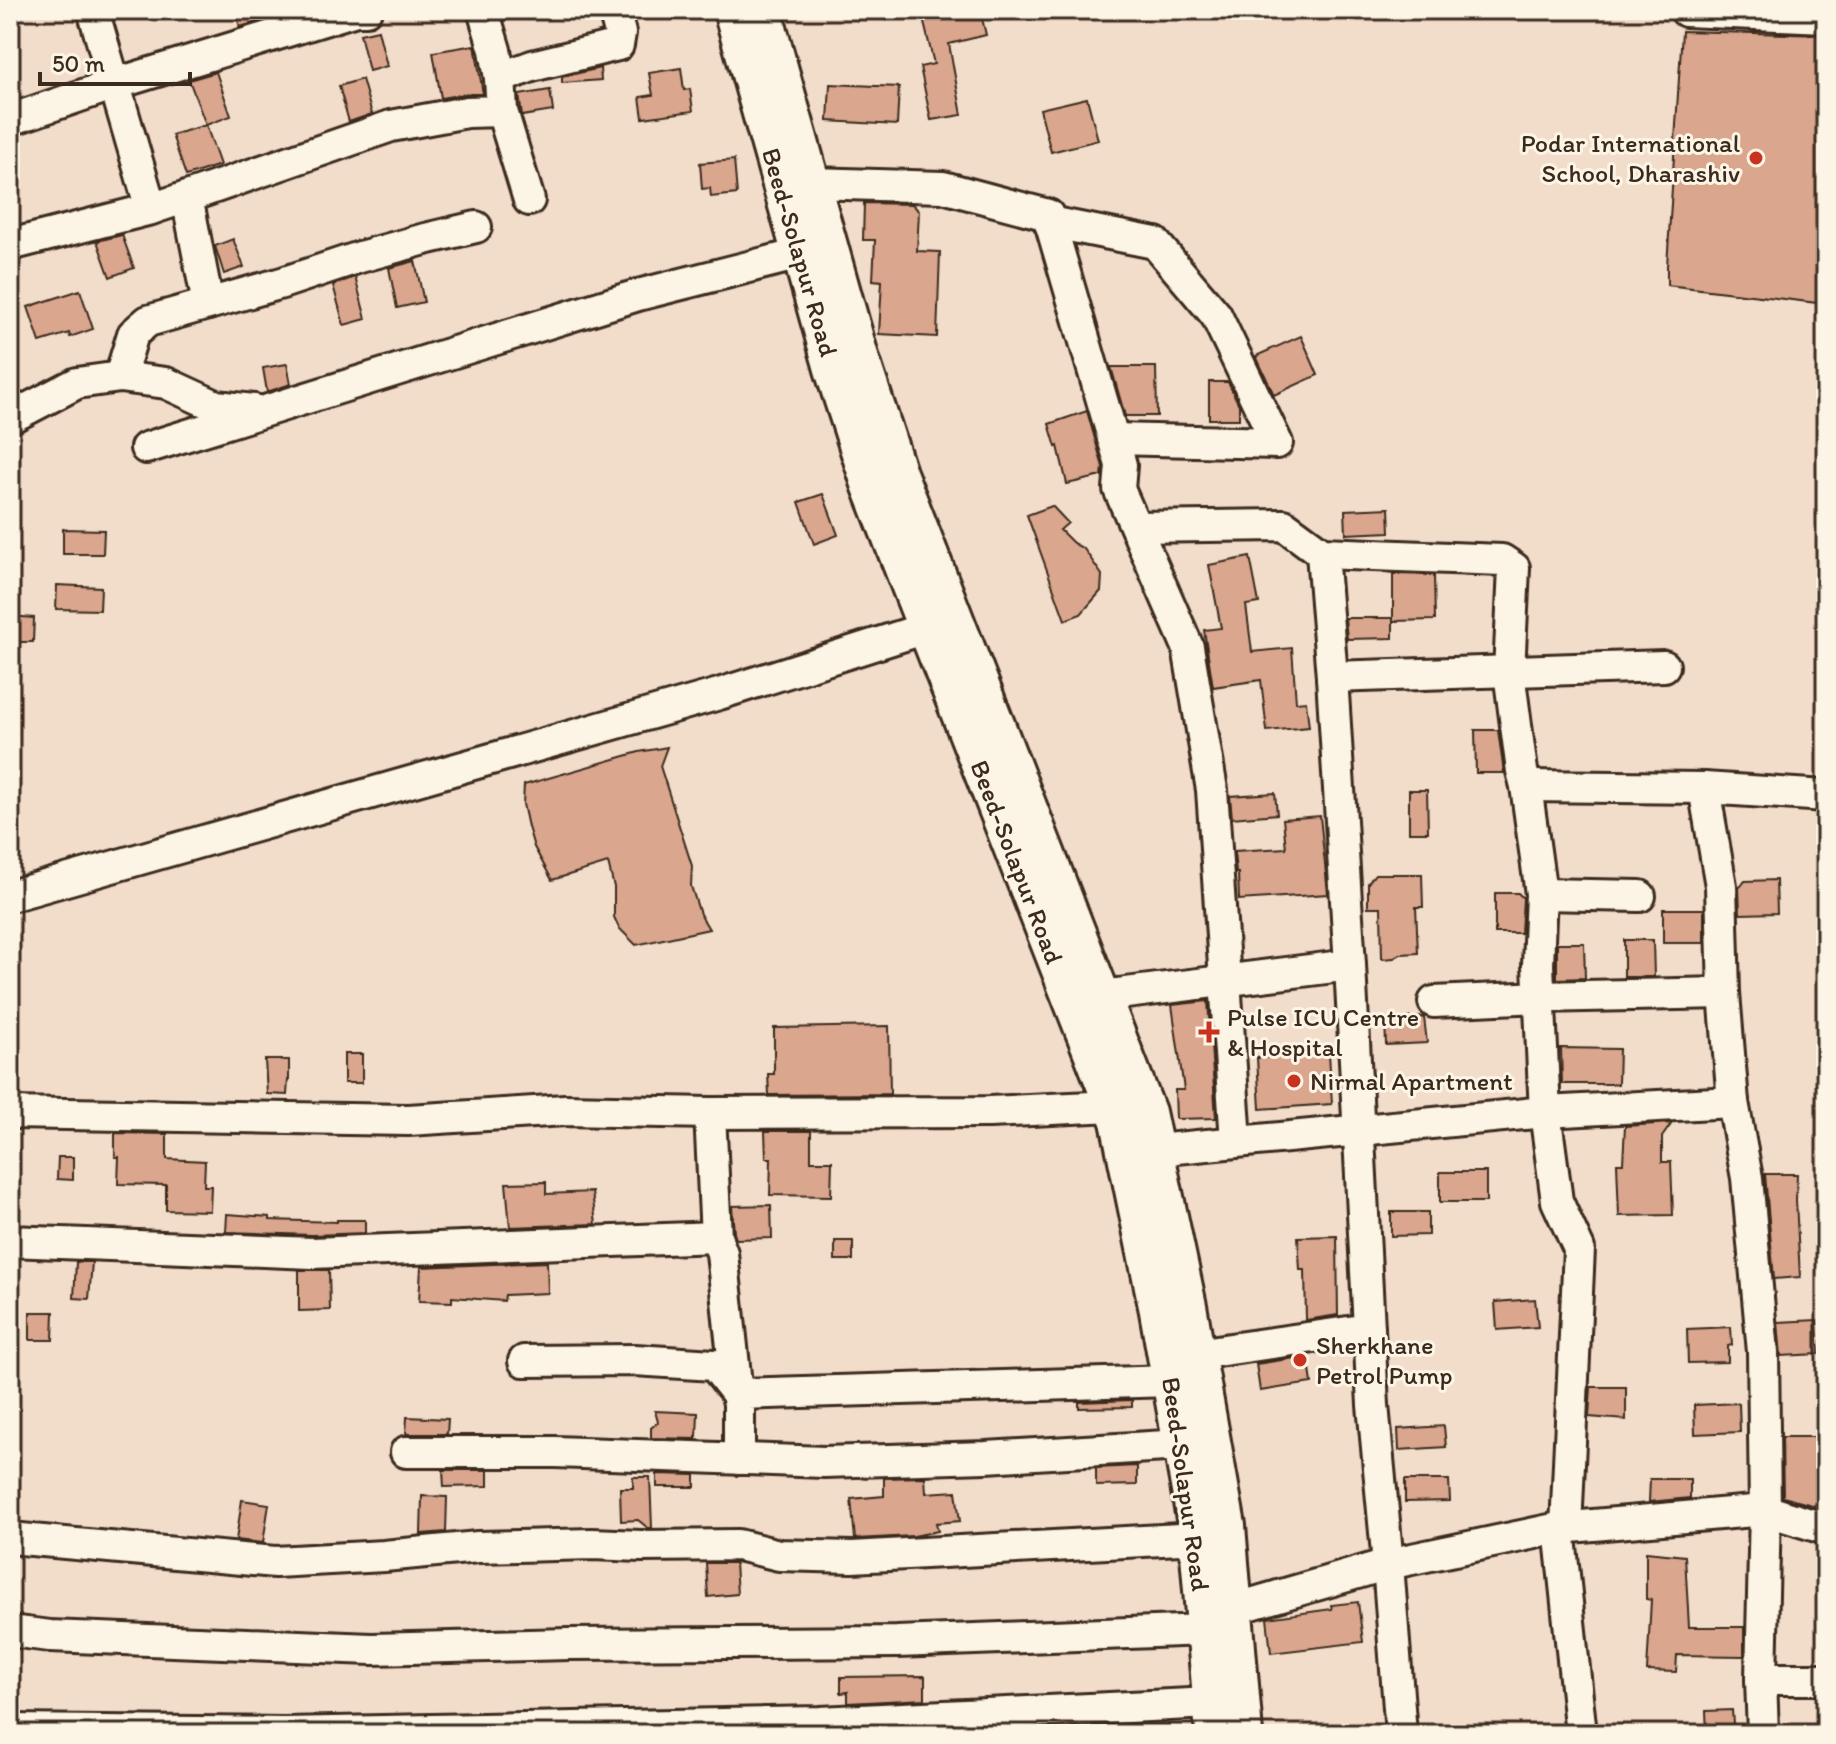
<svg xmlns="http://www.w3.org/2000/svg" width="1836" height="1744" font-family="Itim,sans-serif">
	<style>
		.building { fill: #daa68d; stroke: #3b2a1e; stroke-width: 2 }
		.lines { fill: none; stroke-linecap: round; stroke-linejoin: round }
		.minor-casing { stroke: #3b2a1e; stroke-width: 36 }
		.major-casing { stroke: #3b2a1e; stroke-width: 42 }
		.minor { stroke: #fcf5e5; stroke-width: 30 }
		.major { stroke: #fcf5e5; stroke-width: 36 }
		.poi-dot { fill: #c8321e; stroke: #fcf5e5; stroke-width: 3 }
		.labels { text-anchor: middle; stroke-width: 6; stroke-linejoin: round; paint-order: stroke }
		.poi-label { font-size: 26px; fill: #3b2a1e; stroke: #fcf5e5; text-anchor: start }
		.street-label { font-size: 26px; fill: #3b2a1e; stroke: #fcf5e5 }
	</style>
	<rect width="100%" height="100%" fill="#f2ddcb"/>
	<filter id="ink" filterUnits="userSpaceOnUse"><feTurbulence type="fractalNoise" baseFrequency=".0125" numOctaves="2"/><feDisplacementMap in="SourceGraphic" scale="16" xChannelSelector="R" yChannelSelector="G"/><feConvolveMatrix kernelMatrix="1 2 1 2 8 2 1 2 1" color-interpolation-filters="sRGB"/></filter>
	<g filter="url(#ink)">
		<g class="building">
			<path d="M235,10H273V17L240,27Z"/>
			<path d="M921,10H980L986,35L949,44L962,115L931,120L920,67L934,64Z"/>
			<path d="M378,30L387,66L369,71L360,34Z"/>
			<path d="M1682,31L1826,35V304L1667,285V266Z"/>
			<path d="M475,45L483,94H464L441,98L433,52Z"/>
			<path d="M600,68L601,80L562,83V77Z"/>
			<path d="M681,68L684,90L690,89L693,111L643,118L640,97L653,95L649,73Z"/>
			<path d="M216,72L231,116L206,125L189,80Z"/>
			<path d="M362,79L372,114L349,122L339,86Z"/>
			<path d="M830,84L899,87L897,125L828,121Z"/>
			<path d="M550,90L553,111L522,116L519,95Z"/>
			<path d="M1087,98L1098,140L1051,152L1040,109Z"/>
			<path d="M206,125L220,165L186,176L172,135Z"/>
			<path d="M734,160L737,194L711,197L710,188L702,189L700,163Z"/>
			<path d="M864,203L912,204L919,211L917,251L940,252L937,337L879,334L882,281L873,280L875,240H863Z"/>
			<path d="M122,235L134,268L110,277L97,241Z"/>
			<path d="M233,239L244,267L224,274L215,246Z"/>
			<path d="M415,261L424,302L397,308L389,268Z"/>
			<path d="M355,277L366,319L344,325L333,285Z"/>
			<path d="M80,290L93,329L70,337L69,333L40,342L28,307Z"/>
			<path d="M1301,336L1318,375L1274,395L1256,356Z"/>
			<path d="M287,364L291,384L267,392L263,368Z"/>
			<path d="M1111,367H1156L1157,416H1125Z"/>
			<path d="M1209,382H1228L1239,405V419H1209Z"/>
			<path d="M1087,411L1103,467L1102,476L1067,484L1058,446L1056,447L1049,424Z"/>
			<path d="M823,494L838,535L814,544L799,502Z"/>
			<path d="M1052,506L1068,523L1060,530L1073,543L1084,549L1102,575L1101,591L1081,614L1065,620L1027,515Z"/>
			<path d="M1389,508L1390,532L1346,534L1345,510Z"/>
			<path d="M63,529L104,530L103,554H63Z"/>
			<path d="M1250,557L1259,603L1246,605L1252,652L1292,648L1296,702L1306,701L1309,727L1267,731L1261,680L1213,687L1204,630L1221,628L1209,565Z"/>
			<path d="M1393,574L1434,575L1435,620L1393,621Z"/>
			<path d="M57,585L101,587L100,610L56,609Z"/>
			<path d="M10,616L34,618L33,642H10Z"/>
			<path d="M1345,618H1393V638L1347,639Z"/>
			<path d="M1475,730H1498L1504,773H1476Z"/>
			<path d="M667,747L660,766L692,866L691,886L700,914L709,929L636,945L619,928L614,917V887L608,863L552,880L534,847L528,827L523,804L524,785L639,752Z"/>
			<path d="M1409,790H1427L1428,832H1409Z"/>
			<path d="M1275,793L1277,814L1232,818L1230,796Z"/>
			<path d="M1320,816L1328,894L1239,900L1238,873H1236L1234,851L1286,848L1283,819Z"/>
			<path d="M1375,874H1422L1423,907H1416L1418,953L1401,954L1394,958L1382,959L1381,907H1368V883Z"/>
			<path d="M1776,880L1777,913L1740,914L1739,888L1745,881Z"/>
			<path d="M1495,893H1518L1523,898L1521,933H1495Z"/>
			<rect x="1663" y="909" width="41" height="34"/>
			<path d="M1624,940H1653L1654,977H1624Z"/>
			<path d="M1557,943H1584L1585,978L1557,979Z"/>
			<path d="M1208,1001L1216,1118L1176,1119L1175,1090H1184L1172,1005Z"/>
			<path d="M1424,1017L1427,1043L1386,1045L1385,1019Z"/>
			<path d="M889,1026L890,1094L769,1095L768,1074H774V1028Z"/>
			<path d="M1561,1048L1619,1049L1618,1084H1562Z"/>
			<path d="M1329,1053L1332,1104L1260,1109L1257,1058Z"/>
			<rect x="344" y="1054" width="18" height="29"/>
			<path d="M265,1060H289V1080H288L287,1095L267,1094Z"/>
			<path d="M1672,1123L1662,1137V1162H1671L1673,1215L1619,1216L1617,1163H1623L1625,1126Z"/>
			<path d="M765,1131H811V1161H832L831,1196L770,1195L771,1158H766Z"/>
			<path d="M115,1133L167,1134V1159L205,1161L204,1186H211L210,1211L166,1210V1185L118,1184L119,1157H115Z"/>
			<path d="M58,1157H73V1180L57,1179Z"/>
			<rect x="1440" y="1172" width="46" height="30"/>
			<path d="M1765,1174H1797L1796,1200L1800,1277L1774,1279Z"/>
			<path d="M546,1182V1194L592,1192L596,1224L510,1227L506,1183Z"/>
			<path d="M771,1205L772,1238L736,1239L734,1233L732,1206Z"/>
			<path d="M1391,1212H1428V1235L1391,1236Z"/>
			<path d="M227,1214L270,1217V1220L337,1222V1220H365V1233L312,1235L226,1232Z"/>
			<path d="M1337,1236L1338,1315L1306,1320L1305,1270H1300L1298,1237Z"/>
			<rect x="835" y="1241" width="18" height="19"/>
			<path d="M76,1262H92L89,1299L74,1298Z"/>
			<path d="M547,1262L548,1293L505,1295L504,1301L452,1297V1302L419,1301L421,1267Z"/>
			<path d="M299,1270H329L330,1310L299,1311Z"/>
			<path d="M1535,1299L1538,1327L1497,1330L1495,1302Z"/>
			<path d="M30,1312H54L53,1340H30Z"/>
			<path d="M1817,1320L1819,1354L1781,1356L1778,1322Z"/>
			<path d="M1731,1327L1732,1345L1728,1346V1362L1688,1363L1687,1329Z"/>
			<path d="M1308,1356L1312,1383L1260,1391L1256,1364Z"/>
			<path d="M1591,1387H1626V1420L1589,1417Z"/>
			<path d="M1132,1400V1407L1079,1408V1402Z"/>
			<path d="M1739,1403L1740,1432L1695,1434L1694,1405Z"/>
			<path d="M655,1411L698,1413L697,1437H696V1439L651,1438V1428L658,1422Z"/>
			<path d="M407,1417L448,1419L447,1434H406Z"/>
			<path d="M1444,1426L1446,1447L1399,1450L1398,1429Z"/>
			<path d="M1782,1437H1823V1508L1783,1497Z"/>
			<path d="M1137,1466V1485L1096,1486V1468Z"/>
			<path d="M443,1470H488V1486L444,1487Z"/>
			<path d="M657,1474L695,1475V1487H657Z"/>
			<path d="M633,1477H650L652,1528H648L638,1520L621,1521L620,1488H633Z"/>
			<path d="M925,1477L926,1493L956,1491L960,1521L936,1523L938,1531L914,1536L855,1539L851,1499L884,1496V1478Z"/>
			<path d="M1650,1479H1690V1498L1649,1502Z"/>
			<path d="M1405,1480H1449L1450,1501L1405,1502Z"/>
			<path d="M422,1496L447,1497L446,1532L421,1534Z"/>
			<path d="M242,1500L269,1504L263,1543L236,1540Z"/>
			<path d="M1646,1552L1685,1556L1689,1627H1744V1656L1677,1655L1676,1672L1647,1671L1651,1600L1646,1599Z"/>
			<path d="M706,1563H735L737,1594L708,1597Z"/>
			<path d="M1358,1602L1363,1642L1271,1653L1267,1618L1332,1609L1331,1605Z"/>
			<path d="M925,1676V1699L848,1703V1692L841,1693V1677Z"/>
			<path d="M1732,1710L1733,1723L1726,1729V1734H1707L1706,1711Z"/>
		</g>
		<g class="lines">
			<g class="minor-casing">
				<g id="minor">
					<path d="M93,10L151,209L187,197L208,304"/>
					<path d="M483,10L495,50L500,78L502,111L529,200"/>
					<path d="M1686,11L1826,17"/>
					<path d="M500,78L532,66L618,45L620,33L614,10"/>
					<path d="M10,120L115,84L356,10H366"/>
					<path d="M812,183L943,187L1048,215L1121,465L1119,489L1188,647L1212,790L1236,1141"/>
					<path d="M187,197L391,126L467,112L502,111"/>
					<path d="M1049,222L1155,243L1216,315L1277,443L1113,439"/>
					<path d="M10,245L151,209"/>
					<path d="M120,377L133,334L148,321L282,283L360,257L425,239L476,227"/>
					<path d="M10,418L77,383L120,377L166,383L216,406L254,410"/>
					<path d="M146,448L638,295L800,254"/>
					<path d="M1136,527L1284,525L1322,553L1502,560L1514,568L1509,672L1522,771L1526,786L1541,894L1538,965L1545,1112L1557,1201L1579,1249L1566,1528"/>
					<path d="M1322,553L1332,677L1350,965L1373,1405L1388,1564L1401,1734"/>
					<path d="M1332,677L1664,666"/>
					<path d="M1526,786L1704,788L1826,796"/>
					<path d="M1704,788L1721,886L1724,993L1733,1102L1747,1178L1763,1352L1765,1510L1761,1679L1763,1734"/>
					<path d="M1541,894L1640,896"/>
					<path d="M10,896L719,694L926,628"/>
					<path d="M1102,996L1350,965"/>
					<path d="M1434,1002L1539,997L1724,993"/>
					<path d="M10,1113L408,1120L565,1110L710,1113L989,1112L1113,1106"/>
					<path d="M1156,1150L1545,1112L1733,1102"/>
					<path d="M10,1241L312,1253L716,1237"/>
					<path d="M1196,1354L1369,1329"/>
					<path d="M524,1361L635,1360L714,1365L737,1394L722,1253L716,1237L710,1113"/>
					<path d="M406,1452H555L824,1462L986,1457L1182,1445"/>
					<path d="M739,1459V1404L737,1394L1171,1381"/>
					<path d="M1559,1528L1581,1734"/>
					<path d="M10,1538L275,1562L384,1556L478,1547L592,1544L641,1546L738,1545L779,1555L852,1557L1198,1538"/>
					<path d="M1234,1609L1388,1564L1559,1528L1765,1510L1826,1529"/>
					<path d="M10,1631L50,1636L372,1649L569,1644L897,1642L1205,1630"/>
					<path d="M1761,1679H1826"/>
					<path d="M10,1730L284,1733L820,1722L1211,1703"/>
				</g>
			</g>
			<g class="major-casing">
				<g id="major">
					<path d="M732,10L833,369L870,484L1119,1121L1158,1311L1197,1530L1214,1734"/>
					<path d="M763,10L861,360L898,473L1147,1112L1188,1306L1227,1526L1244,1734"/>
				</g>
			</g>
			<use href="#minor" class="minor"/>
			<use href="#major" class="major"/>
		</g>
	</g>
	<g class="poi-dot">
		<circle cx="1756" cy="158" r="8"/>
		<path d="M1205 1020h8v8h8v8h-8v8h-8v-8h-8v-8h8z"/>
		<circle cx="1294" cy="1081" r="8"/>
		<circle cx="1300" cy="1360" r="8"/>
	</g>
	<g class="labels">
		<g class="poi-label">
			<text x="1740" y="152" text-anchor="end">Podar International<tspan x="1740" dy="30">School, Dharashiv</tspan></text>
			<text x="1227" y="1026">Pulse ICU Centre<tspan x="1227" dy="30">&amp; Hospital</tspan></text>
			<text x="1310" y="1090">Nirmal Apartment</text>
			<text x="1316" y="1354">Sherkhane<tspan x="1316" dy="30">Petrol Pump</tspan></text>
		</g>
		<g class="street-label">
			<text transform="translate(800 252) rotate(74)" y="9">Beed-Solapur Road</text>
			<text transform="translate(1017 862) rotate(69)" y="9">Beed-Solapur Road</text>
			<text transform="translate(1186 1484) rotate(82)" y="9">Beed-Solapur Road</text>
		</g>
	</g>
	<rect width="1836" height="1744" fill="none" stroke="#fcf5e5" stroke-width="40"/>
	<rect x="20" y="20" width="1796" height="1704" fill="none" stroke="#3b2a1e" stroke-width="3" filter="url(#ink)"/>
	<path d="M40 72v12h150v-12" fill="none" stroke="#3b2a1e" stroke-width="4"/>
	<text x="52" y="72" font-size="24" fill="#3b2a1e" stroke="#fcf5e5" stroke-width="6" paint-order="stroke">50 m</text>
</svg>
